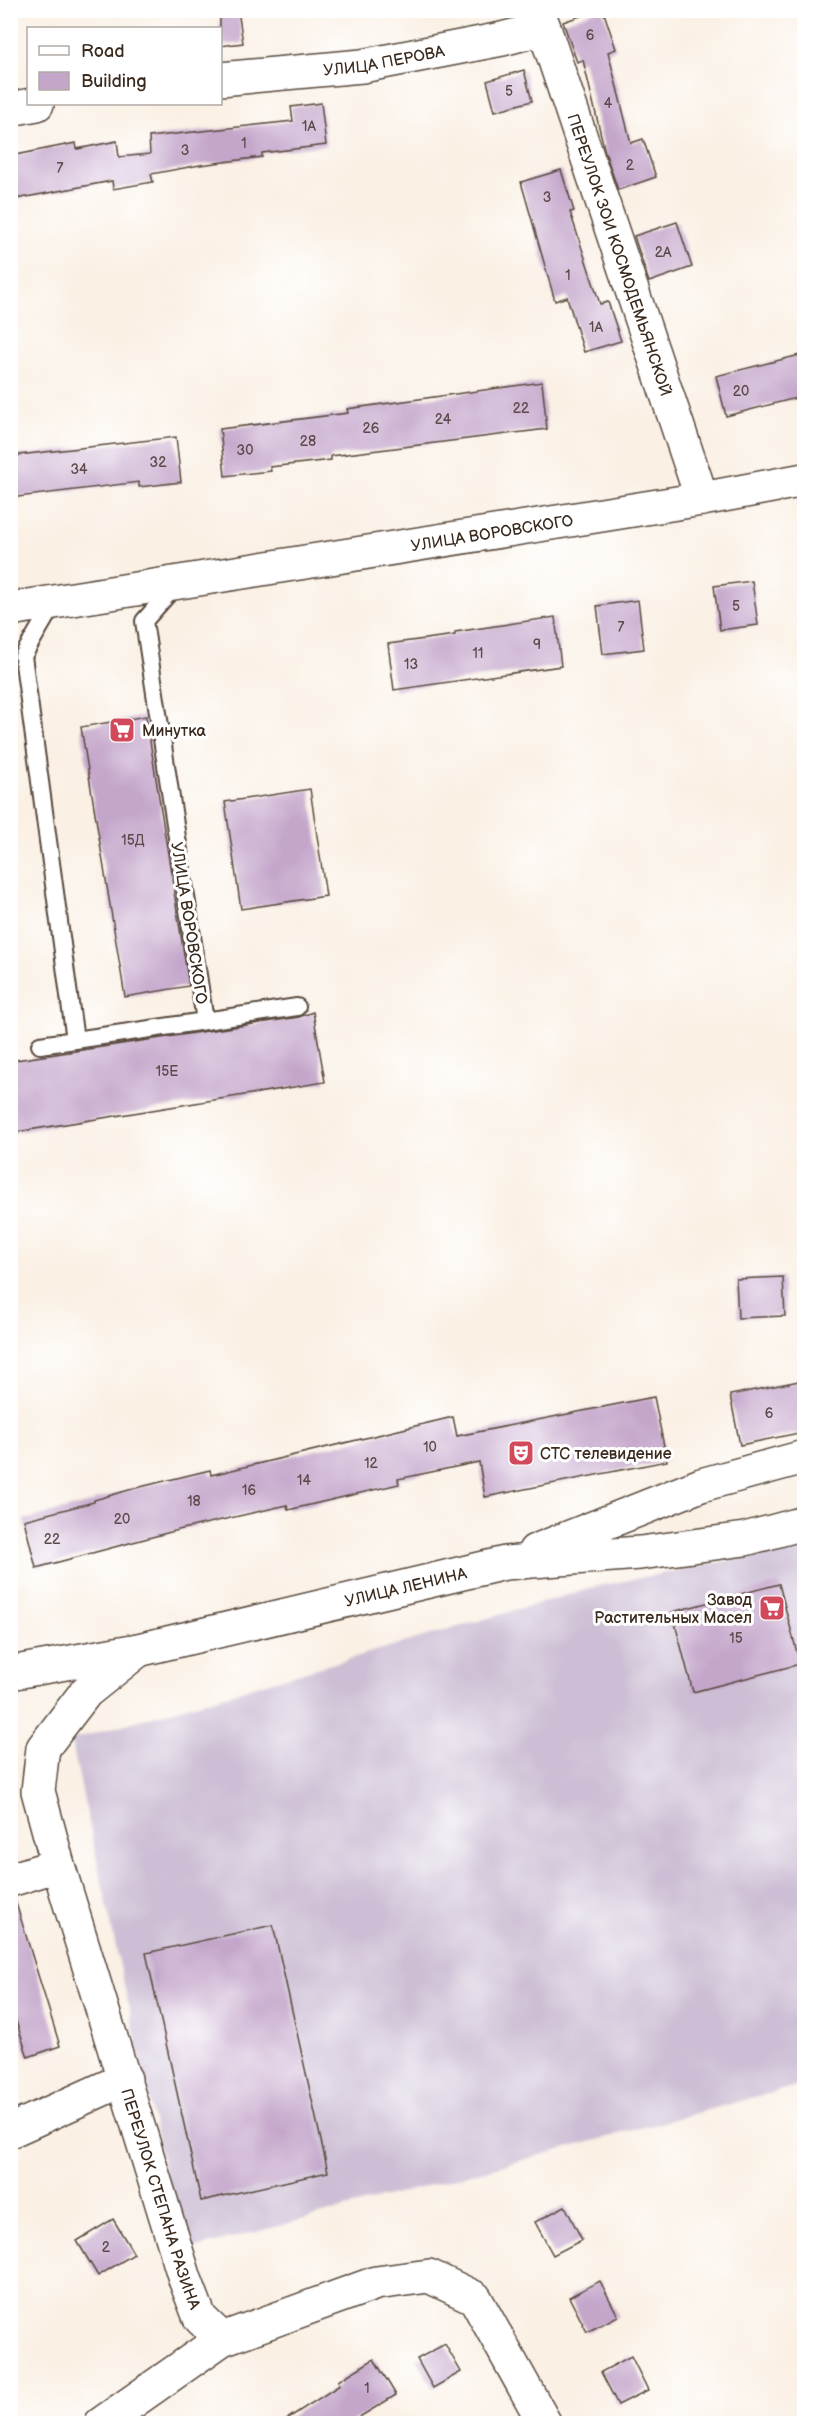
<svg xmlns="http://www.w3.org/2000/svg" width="815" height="2434" font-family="'Balsamiq Sans',sans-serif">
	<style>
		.industrial { fill: #ccbed4 }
		.building { fill: #c4a6cb }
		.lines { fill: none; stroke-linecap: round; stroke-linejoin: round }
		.service-casing { stroke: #58483c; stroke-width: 20 }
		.minor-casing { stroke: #58483c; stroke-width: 36 }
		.service { stroke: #fff; stroke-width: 16 }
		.minor { stroke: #fff; stroke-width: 33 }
		.labels { text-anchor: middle; stroke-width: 6; stroke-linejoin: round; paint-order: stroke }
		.number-label { font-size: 14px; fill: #5d4949 }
		.street-label { font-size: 16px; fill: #3b2a1e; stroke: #fff }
		.poi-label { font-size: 16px; fill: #3b2a1e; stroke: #fff; text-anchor: start }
	</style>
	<rect width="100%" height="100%" fill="#fff"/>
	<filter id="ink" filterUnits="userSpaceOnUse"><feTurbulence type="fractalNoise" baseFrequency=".0167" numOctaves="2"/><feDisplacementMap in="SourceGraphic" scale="12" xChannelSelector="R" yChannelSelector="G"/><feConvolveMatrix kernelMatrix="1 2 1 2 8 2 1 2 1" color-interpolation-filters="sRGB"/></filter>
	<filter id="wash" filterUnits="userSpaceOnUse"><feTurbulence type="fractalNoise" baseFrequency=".008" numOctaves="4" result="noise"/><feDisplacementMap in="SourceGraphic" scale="24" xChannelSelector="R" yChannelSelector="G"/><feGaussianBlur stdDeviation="1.35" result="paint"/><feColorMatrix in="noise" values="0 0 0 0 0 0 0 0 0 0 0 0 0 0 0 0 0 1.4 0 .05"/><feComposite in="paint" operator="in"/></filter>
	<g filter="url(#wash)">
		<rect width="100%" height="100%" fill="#faf0e4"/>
		<path class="industrial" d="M804,1546V2084L182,2252L71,1740L598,1586Z"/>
		<g id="blocks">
			<g class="building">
				<path d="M220,10H238L243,43L220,46Z"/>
				<path d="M598,10H603L616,49L608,52L631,143L643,139L656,177L618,190L605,152L583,60L577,62L563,22Z"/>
				<path d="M524,70L532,101L495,111L487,81Z"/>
				<path d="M321,103L326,145L262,153V157L200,165L151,174L153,182L113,189L112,181L10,200V156L76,143L77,149L117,141L119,157L150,154L149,137L293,121L291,107Z"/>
				<path d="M561,170L574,211L570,212L600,304L608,302L621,341L584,352L567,297L555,301L521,182Z"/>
				<path d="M677,222L692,267L649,282L634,236Z"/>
				<path d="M804,354V396L726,416L716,376Z"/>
				<path d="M542,382L547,429L331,456V460L270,467L271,471L225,476L220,429L348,413L347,409Z"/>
				<path d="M176,437L181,482L139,487V482L10,498V456Z"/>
				<path d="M752,581L758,625L720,630L714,586Z"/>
				<path d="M638,600L644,649L603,654L597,606Z"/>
				<path d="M555,617L561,666L394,690L388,644L455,635V632Z"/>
				<path d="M146,716L189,986L125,997L81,727Z"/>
				<path d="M310,789L326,896L241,909L225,802Z"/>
				<path d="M313,1012L325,1082L10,1133V1061L299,1017Z"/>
				<path d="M783,1277L785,1316L738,1318L736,1279Z"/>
				<path d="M804,1380V1432L740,1445L730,1395Z"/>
				<path d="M654,1397L667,1461L485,1497L479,1462L398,1479L399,1484L288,1510L287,1505L178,1530L36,1568L24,1520L94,1502V1500L136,1488L210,1470L211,1475L453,1417L457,1436Z"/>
				<path d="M779,1584L800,1664L693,1692L672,1612Z"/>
				<path d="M15,1900L60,2046L28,2057L10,2003V1901Z"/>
				<path d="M273,1925L328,2172L201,2201L146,1953Z"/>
				<path d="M565,2206L582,2240L553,2255L535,2222Z"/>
				<path d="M113,2219L134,2254L98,2276L77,2241Z"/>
				<path d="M600,2281L618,2316L587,2332L569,2297Z"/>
				<path d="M445,2344L461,2372L433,2388L417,2359Z"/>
				<path d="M631,2356L648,2390L618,2405L601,2372Z"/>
				<path d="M374,2359L396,2395L348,2424H279L340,2385L338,2381Z"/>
			</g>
		</g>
	</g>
	<g filter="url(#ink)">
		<use href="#blocks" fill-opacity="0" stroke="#58483c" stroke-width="1.5"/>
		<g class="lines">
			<g class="service-casing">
				<g id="service">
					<path d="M54,603L23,656L75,1040L205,1021L144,621L176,585"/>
					<path d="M205,1021L297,1007"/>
					<path d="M40,1045L75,1040"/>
				</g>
			</g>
			<g class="minor-casing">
				<g id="minor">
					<path id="s1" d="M538,10L702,499"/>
					<path id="s2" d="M220,79L362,66L502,39L544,28"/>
					<path d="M10,109L37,104"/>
					<path id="s3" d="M10,609L702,499L804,480"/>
					<path d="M535,1551L701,1485L804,1457"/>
					<path id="s4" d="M136,1652L86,1692L43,1748L38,1791L58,1865L185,2279L200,2318L222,2339"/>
					<path id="s5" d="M10,1673L138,1650L505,1563L640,1553L745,1539L804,1523"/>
					<path d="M10,1880L58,1865"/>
					<path d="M10,2131L125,2079"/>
					<path d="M101,2424L222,2339L376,2283L429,2276L475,2298L545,2424"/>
				</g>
			</g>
			<use href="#service" class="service"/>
			<use href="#minor" class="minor"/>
		</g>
	</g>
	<defs>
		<g id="supermarket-square" transform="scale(1.35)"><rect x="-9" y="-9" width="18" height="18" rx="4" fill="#d1495b" stroke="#fff"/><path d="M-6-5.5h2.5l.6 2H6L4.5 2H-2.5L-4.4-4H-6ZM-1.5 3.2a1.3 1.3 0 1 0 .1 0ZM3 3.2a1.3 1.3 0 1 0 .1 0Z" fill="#fff"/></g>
		<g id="theatre-square" transform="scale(1.35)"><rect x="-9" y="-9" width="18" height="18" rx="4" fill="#d1495b" stroke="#fff"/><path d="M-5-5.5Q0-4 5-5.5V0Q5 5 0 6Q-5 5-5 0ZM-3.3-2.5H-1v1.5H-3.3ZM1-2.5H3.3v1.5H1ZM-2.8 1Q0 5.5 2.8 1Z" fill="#fff"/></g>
	</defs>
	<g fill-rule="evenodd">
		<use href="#supermarket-square" x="122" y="730"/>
		<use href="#theatre-square" x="521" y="1453"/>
		<use href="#supermarket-square" x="772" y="1608"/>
	</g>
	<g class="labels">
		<g class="number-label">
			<text x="590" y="40">6</text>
			<text x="509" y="96">5</text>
			<text x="608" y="108">4</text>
			<text x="309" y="131">1А</text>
			<text x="244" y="148">1</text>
			<text x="185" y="155">3</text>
			<text x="630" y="170">2</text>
			<text x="60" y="173">7</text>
			<text x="547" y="202">3</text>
			<text x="663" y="257">2А</text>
			<text x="568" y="280">1</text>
			<text x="596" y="332">1А</text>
			<text x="741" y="396">20</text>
			<text x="521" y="413">22</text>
			<text x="443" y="424">24</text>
			<text x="371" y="433">26</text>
			<text x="308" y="446">28</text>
			<text x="245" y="455">30</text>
			<text x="158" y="467">32</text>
			<text x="79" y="474">34</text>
			<text x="736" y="611">5</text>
			<text x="621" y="632">7</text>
			<text x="537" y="649">9</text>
			<text x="478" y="658">11</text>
			<text x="411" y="669">13</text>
			<text x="133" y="845">15Д</text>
			<text x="167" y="1076">15Е</text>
			<text x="769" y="1418">6</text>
			<text x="430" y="1452">10</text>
			<text x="371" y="1468">12</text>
			<text x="304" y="1485">14</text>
			<text x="249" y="1495">16</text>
			<text x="194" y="1506">18</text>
			<text x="122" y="1524">20</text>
			<text x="52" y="1544">22</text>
			<text x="736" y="1643">15</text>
			<text x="106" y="2252">2</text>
			<text x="367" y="2393">1</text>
		</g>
		<g class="street-label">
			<text dy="6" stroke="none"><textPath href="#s2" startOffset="165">УЛИЦА ПЕРОВА</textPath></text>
			<text dy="6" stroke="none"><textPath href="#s1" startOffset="258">ПЕРЕУЛОК ЗОИ КОСМОДЕМЬЯНСКОЙ</textPath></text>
			<text dy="6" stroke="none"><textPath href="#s3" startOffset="488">УЛИЦА ВОРОВСКОГО</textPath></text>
			<text transform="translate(190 923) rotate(81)" y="6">УЛИЦА ВОРОВСКОГО</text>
			<text dy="6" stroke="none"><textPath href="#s5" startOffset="405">УЛИЦА ЛЕНИНА</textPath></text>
			<text dy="6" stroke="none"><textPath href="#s4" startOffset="604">ПЕРЕУЛОК СТЕПАНА РАЗИНА</textPath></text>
		</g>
		<g class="poi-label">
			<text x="142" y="736">Минутка</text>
			<text x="540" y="1459">СТС телевидение</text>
			<text x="752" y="1605" text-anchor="end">Завод<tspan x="752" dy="18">Растительных Масел</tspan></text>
		</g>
	</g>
	<rect width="815" height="2434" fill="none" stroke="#fff" stroke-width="36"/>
	<rect x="27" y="27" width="195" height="78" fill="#ffffff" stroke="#b1aaa5" stroke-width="1.5"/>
	<rect x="39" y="46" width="30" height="9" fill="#ffffff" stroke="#b1aaa5" stroke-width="1.5"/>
	<text x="81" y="57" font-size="18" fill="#3b2a1e">Road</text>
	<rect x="39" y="72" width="30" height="18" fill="#c4a6cb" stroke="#b1aaa5" stroke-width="1.5"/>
	<text x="81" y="87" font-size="18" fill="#3b2a1e">Building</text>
</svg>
